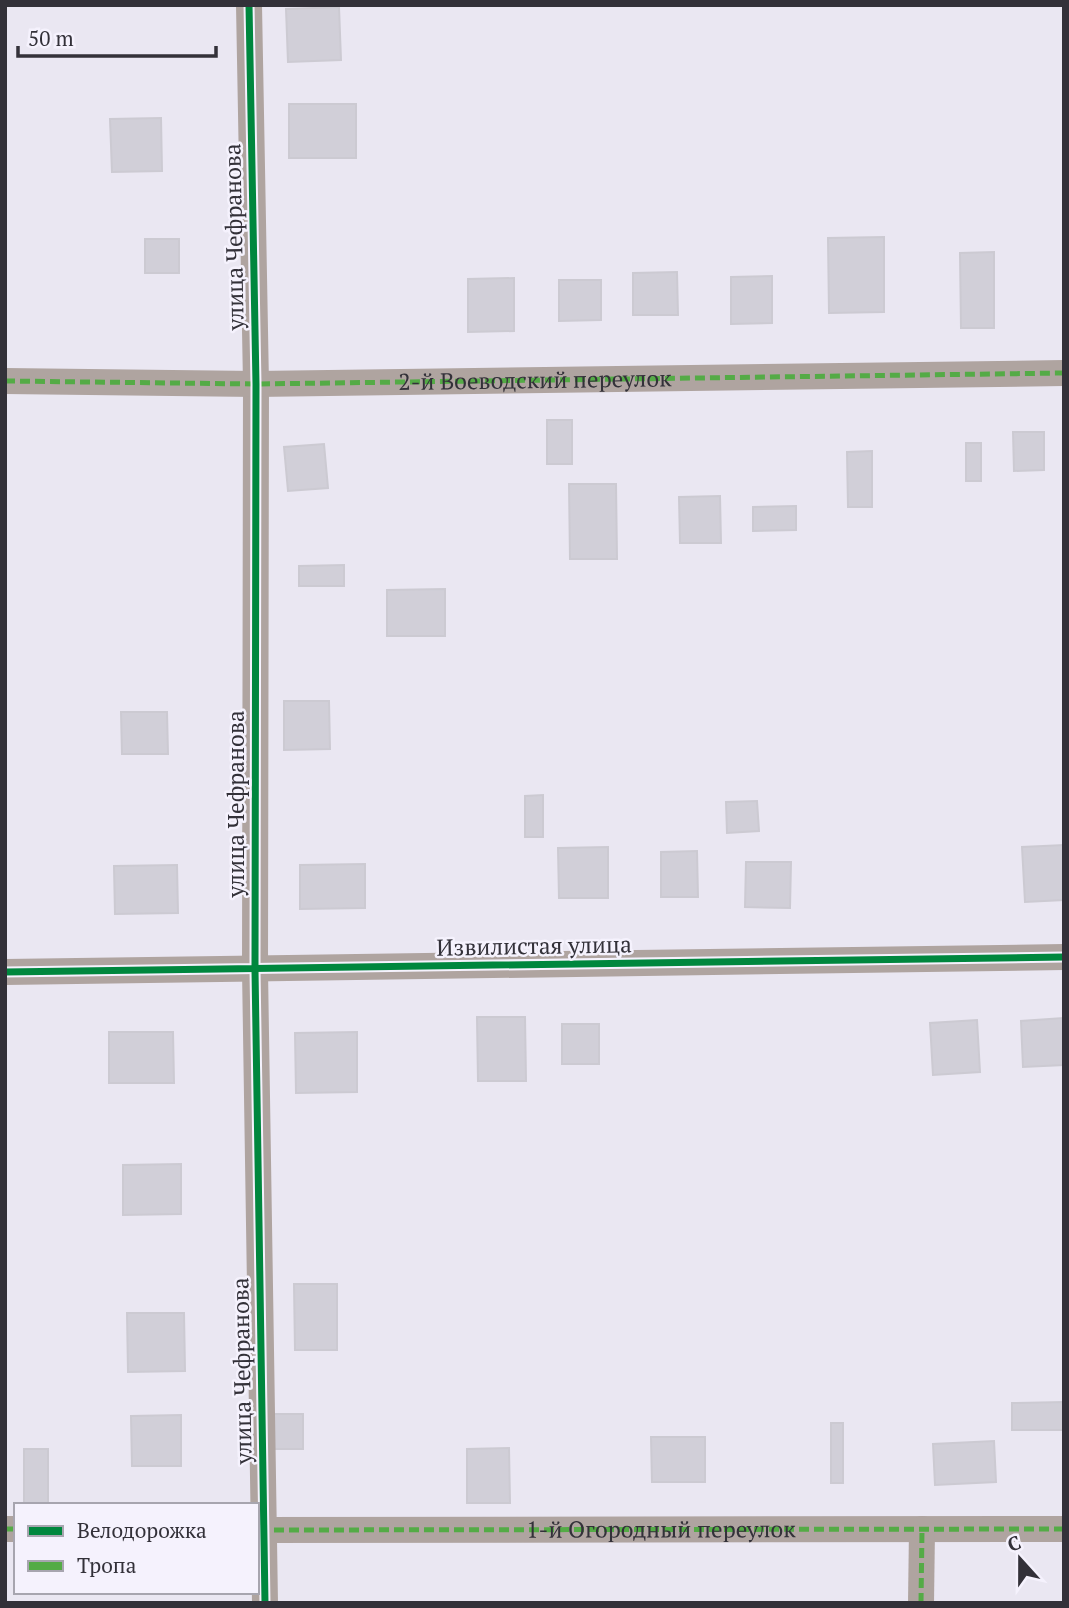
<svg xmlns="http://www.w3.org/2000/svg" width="1069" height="1608" font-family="'PT Serif',serif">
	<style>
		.building { fill: #d1cfd8; stroke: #cccad2; stroke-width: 2 }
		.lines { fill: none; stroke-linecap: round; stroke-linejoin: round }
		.street { stroke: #afa4a0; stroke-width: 26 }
		.quiet { stroke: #54ab46; stroke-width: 5; stroke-dasharray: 10 5; stroke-linecap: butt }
		.cycleway-casing { stroke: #f5f2fd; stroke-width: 11 }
		.cycleway { stroke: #00873e; stroke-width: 7 }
		.labels { text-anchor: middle; stroke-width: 5; stroke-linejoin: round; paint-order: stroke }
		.street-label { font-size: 23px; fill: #333139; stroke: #f5f2fd }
	</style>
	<rect width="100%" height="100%" fill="#eae7f2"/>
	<g class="building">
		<path d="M339,7L341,60L288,62L286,9Z"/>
		<rect x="289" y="104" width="67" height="54"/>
		<path d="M161,118L162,171L112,172L110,119Z"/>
		<path d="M884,237V312L829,313L828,238Z"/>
		<rect x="145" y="239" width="34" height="34"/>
		<path d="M994,252V328H961L960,253Z"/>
		<path d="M677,272L678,315H633V273Z"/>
		<path d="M772,276V323L731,324V277Z"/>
		<path d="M514,278V331L468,332V279Z"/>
		<path d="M559,280H601V320L559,321Z"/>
		<rect x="547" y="420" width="25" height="44"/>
		<path d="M1013,432H1044V470L1014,471Z"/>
		<rect x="966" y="443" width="15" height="38"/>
		<path d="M324,444L328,488L288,491L284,447Z"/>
		<path d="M872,451V507H848L847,452Z"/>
		<path d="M569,484H616L617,559H570Z"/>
		<path d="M720,496L721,543H680L679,497Z"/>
		<path d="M796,506V530L753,531V507Z"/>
		<path d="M344,565V586H299V566Z"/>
		<path d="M445,589V636H387V590Z"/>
		<path d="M284,701H329L330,749L284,750Z"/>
		<path d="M121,712H167L168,754H122Z"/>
		<path d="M543,795V837H525V796Z"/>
		<path d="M757,801L759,831L727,833L726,802Z"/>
		<path d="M1064,845V900L1025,902L1022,847Z"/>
		<path d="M608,847V898H559L558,848Z"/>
		<path d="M697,851L698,897H661V852Z"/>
		<path d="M746,862H791L790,908L745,907Z"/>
		<path d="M365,864V908L300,909V865Z"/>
		<path d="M177,865L178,913L115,914L114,866Z"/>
		<path d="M477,1017H525L526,1081H478Z"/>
		<path d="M1063,1018L1064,1065L1023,1067L1021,1021Z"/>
		<path d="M977,1020L980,1072L933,1075L930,1023Z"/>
		<rect x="562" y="1024" width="37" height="40"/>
		<path d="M109,1032H173L174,1083H109Z"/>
		<path d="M357,1032V1092L296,1093L295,1033Z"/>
		<path d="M181,1164V1214L123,1215V1165Z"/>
		<path d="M294,1284H337V1350H295Z"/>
		<path d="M127,1313H184L185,1371L128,1372Z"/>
		<path d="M1064,1402V1430H1012V1403Z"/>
		<rect x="272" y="1414" width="31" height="35"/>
		<path d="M181,1415V1466H132L131,1416Z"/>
		<rect x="831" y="1423" width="12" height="60"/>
		<path d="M651,1437H705V1482H652Z"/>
		<path d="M994,1441L996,1482L935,1485L933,1444Z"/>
		<path d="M509,1448L510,1503H467V1449Z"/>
		<rect x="24" y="1449" width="24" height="56"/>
	</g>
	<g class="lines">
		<g class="street">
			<path d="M249,5L256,384L255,970L265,1603"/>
			<path id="s1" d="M5,381L256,384L1064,373"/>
			<path d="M5,972L1064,957"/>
			<path d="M5,1529H16"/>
			<path id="s2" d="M257,1530L1064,1529"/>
			<path d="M921,1603L922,1529"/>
		</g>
		<g class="quiet">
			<path d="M5,381L256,384L1064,373"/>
			<path d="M5,1529H16"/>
			<path d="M259,1530L1064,1529"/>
			<path d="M921,1603L922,1529"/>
		</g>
		<g class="cycleway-casing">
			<g id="cycleway">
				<path d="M249,5L256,384L255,970L265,1603"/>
				<path d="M5,972L1064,957"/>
			</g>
		</g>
		<use href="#cycleway" class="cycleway"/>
	</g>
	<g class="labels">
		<g class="street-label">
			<text transform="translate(234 237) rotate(-91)" y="8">улица Чефранова</text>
			<text dy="8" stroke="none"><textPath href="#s1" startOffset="530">2-й Воеводский переулок</textPath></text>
			<text transform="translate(236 804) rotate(-90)" y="8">улица Чефранова</text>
			<text transform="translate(534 946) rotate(-1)" y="8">Извилистая улица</text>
			<text transform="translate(242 1371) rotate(-91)" y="8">улица Чефранова</text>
			<text dy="8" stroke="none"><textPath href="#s2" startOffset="404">1-й Огородный переулок</textPath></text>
		</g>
	</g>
	<rect width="1069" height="1608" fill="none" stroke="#333139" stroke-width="14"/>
	<rect x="14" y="1503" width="245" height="91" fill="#f5f2fd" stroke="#a7a5af" stroke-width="2"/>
	<rect x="28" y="1526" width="35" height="10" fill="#00873e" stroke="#a7a5af" stroke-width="2"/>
	<text x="77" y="1538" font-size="21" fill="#333139">Велодорожка</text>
	<rect x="28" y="1561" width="35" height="10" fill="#54ab46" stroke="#a7a5af" stroke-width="2"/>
	<text x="77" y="1573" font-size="21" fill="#333139">Тропа</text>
	<g transform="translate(1020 1559) rotate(339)" stroke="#f5f2fd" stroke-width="5" paint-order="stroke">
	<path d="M0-5L12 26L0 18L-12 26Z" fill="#333139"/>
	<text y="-10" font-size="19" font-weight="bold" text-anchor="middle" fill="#333139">С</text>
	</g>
	<path d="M18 46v10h198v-10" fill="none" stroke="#333139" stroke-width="3.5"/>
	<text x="28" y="46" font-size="21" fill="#333139" stroke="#f5f2fd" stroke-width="5" paint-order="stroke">50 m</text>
</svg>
